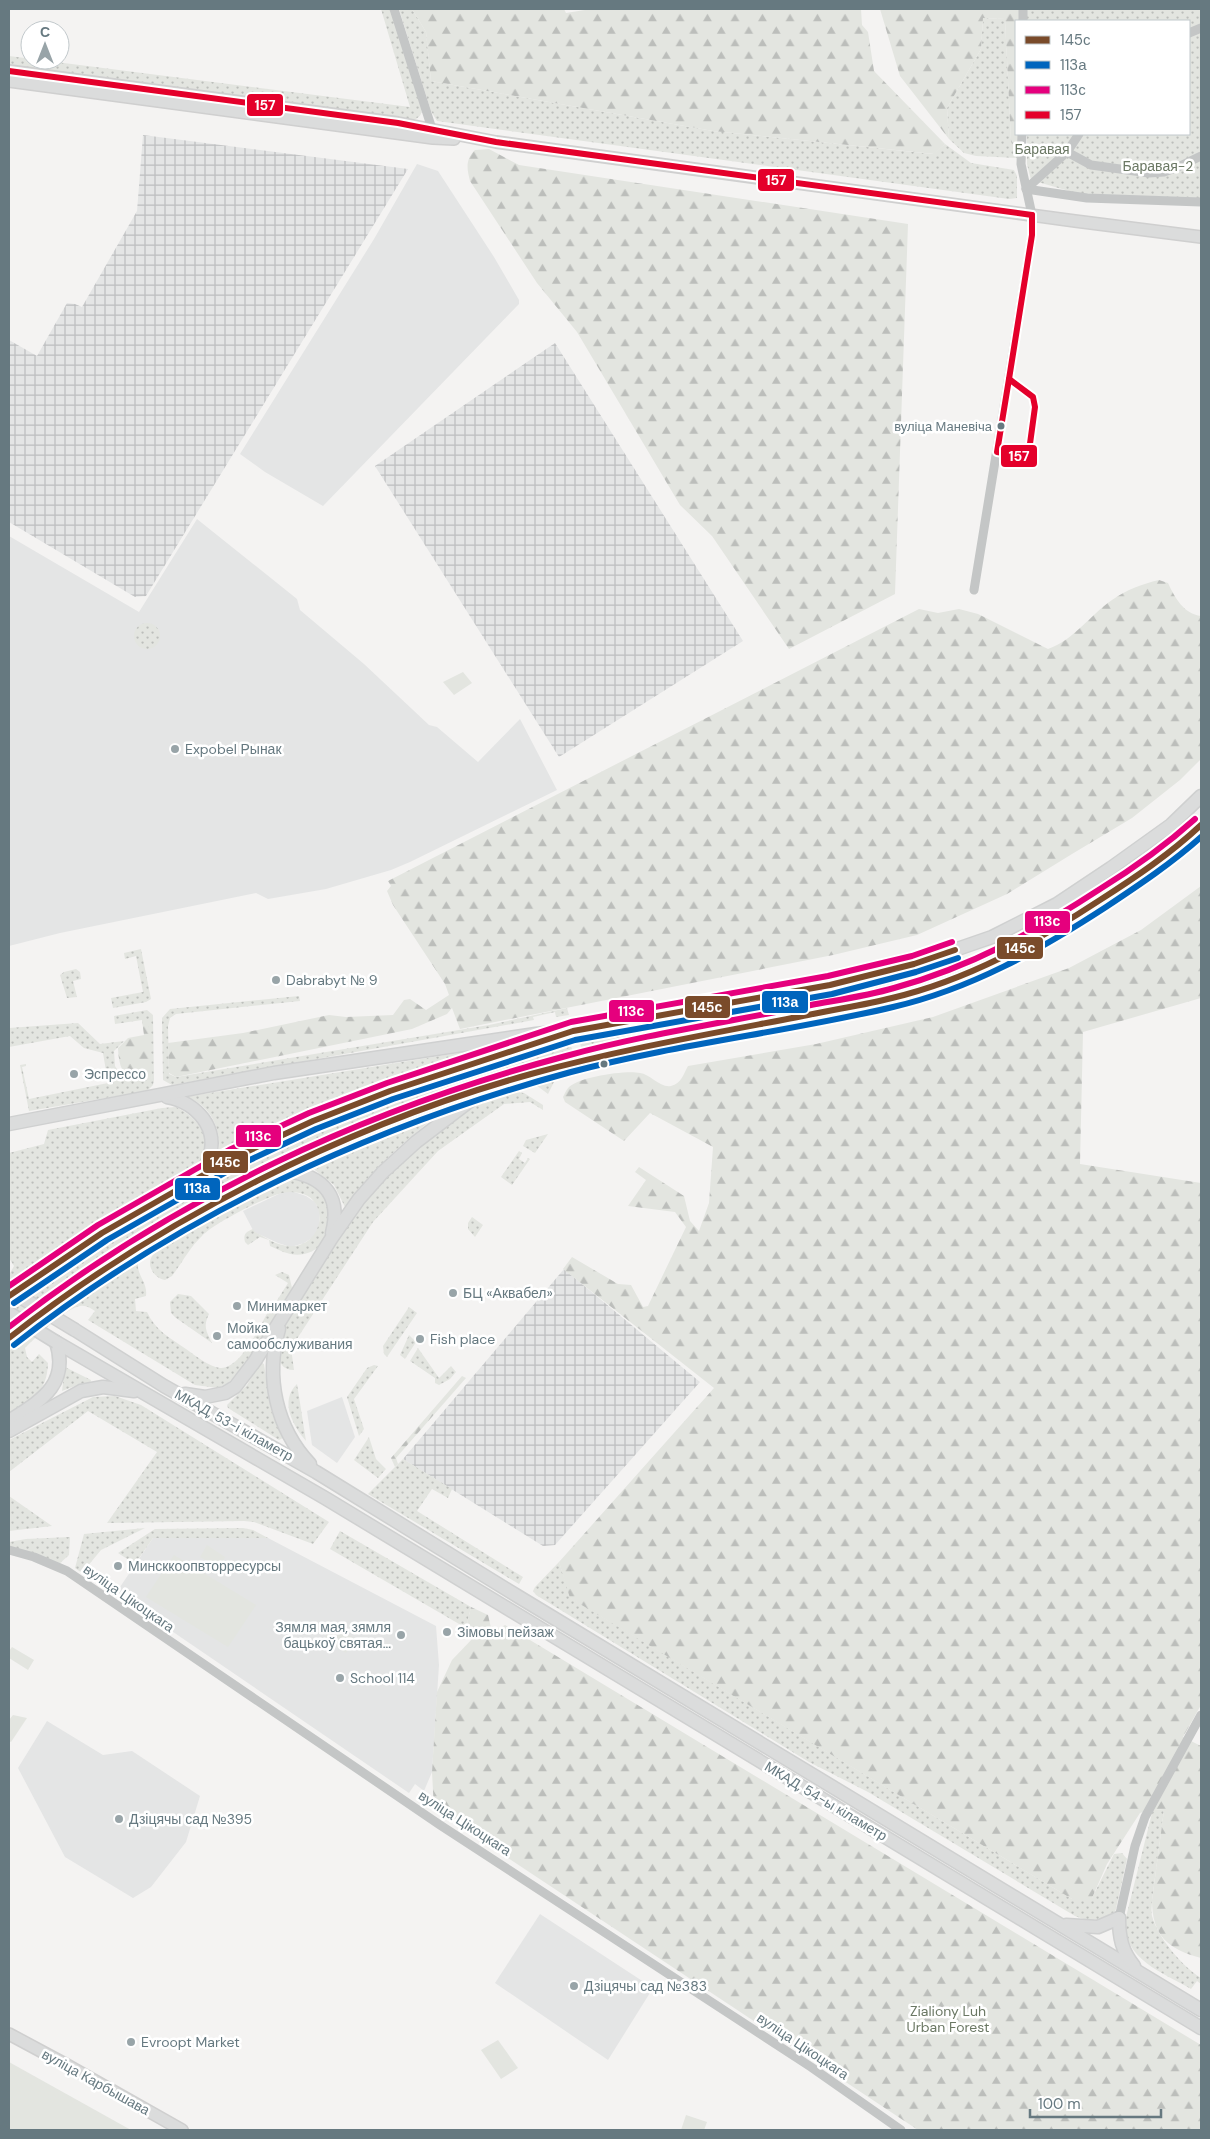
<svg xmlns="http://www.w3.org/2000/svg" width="1210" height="2139" font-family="'DM Sans',sans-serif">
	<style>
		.built { fill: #e4e5e5 }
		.industrial { fill: url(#industrial-grid) }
		.grass { fill: url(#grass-dots) }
		.forest { fill: url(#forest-firs) }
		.park { fill: #e3e5e0 }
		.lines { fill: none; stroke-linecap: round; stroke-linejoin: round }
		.major-casing { stroke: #cfcfcf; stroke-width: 14 }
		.highway-casing { stroke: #cfd0d0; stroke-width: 15 }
		.minor { stroke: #c4c6c6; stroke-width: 9 }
		.major { stroke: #dbdcdc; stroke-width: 11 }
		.highway { stroke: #dbdcdc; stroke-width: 12 }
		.highway-bridge-casing { stroke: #cfd0d0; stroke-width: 15; stroke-linecap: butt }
		.highway-bridge { stroke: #dbdcdc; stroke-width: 12 }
		.bus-1-casing { stroke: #fff; stroke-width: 10 }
		.bus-2-casing { stroke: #fff; stroke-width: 10 }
		.bus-3-casing { stroke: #fff; stroke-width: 10 }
		.bus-4-casing { stroke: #fff; stroke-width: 10 }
		.bus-1 { stroke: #7a4b2a; stroke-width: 6 }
		.bus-2 { stroke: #0065bd; stroke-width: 6 }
		.bus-3 { stroke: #e5007d; stroke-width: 6 }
		.bus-4 { stroke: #e4002b; stroke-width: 6 }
		.bus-dot { fill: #667980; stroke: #fff; stroke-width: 2 }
		.poi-dot { fill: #98a4a8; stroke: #fff; stroke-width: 2 }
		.labels { text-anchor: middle; stroke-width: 5; stroke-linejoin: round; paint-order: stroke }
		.bus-label { font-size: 13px; fill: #667980; stroke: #fff; text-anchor: end }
		.park-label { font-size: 14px; fill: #6b7864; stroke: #fff }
		.poi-label { font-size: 14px; fill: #667980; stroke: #fff; text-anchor: start }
		.street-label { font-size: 14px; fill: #667980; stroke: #fff }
		.line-badge { stroke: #fff; stroke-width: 2 }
		.badge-label { font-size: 14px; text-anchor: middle; font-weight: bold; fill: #fff }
	</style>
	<defs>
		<pattern id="industrial-grid" width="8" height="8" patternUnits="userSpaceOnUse" patternTransform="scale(1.25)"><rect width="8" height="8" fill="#e4e5e5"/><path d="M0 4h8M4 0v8" fill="none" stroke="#bdbebf"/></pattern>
		<pattern id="grass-dots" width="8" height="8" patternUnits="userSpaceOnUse" patternTransform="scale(1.25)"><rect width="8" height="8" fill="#e3e5e0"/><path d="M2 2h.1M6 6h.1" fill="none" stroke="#bcbebb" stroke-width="1.8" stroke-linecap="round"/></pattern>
		<pattern id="forest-firs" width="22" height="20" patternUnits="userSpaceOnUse" patternTransform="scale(1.25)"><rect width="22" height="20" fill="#e3e5e0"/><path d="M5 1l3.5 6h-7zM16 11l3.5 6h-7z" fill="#bcbebb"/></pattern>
	</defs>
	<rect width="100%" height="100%" fill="#f4f3f2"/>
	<g class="built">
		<path d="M417,164L438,171L494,257L519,300V304L323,506L265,472L240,454L374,239Z"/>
		<path d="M197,519L297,599L300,610L364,664L429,725L437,727L478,762L520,719L557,790L410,862L391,870L326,889L268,899L256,893L60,933L9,946V536L139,612Z"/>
		<path d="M283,1192H294L306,1196L315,1202L320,1212L319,1225L315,1236L304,1243L291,1247L278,1243L254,1232L243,1211Z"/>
		<path d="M342,1397L355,1437L337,1463L312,1445L307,1411Z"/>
		<path d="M153,1538H268L436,1626L439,1665L432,1772L424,1791L415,1784L409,1793L116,1593Z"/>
		<path d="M47,1721L103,1755L132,1751L200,1796L186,1842L151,1887L133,1898L65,1857L18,1768Z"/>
		<path d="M540,1914L653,1988L608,2060L495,1983Z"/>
	</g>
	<g class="industrial">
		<path d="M143,135L408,169L146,596L135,597L9,522V340L37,356L67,303L75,304L82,307L137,211Z"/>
		<path d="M555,343L743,641L559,757L375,466Z"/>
		<path d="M564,1269L700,1382L555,1545L543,1546L403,1459Z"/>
	</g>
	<g class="grass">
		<path d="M381,9H390L422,107C422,114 420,118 413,120L9,66V56L410,107Z"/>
		<path d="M399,9H412L426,32L431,81L713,131L933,154L945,144L971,163L1014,170L1017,176V198L1009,199L437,121L431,111Z"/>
		<path d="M1025,9H1201V200L1086,196L1031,180L1027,164V134H1189V21H1025Z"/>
		<path d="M983,18L1005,19L1011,142L1018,143L1017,158L976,156L964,153L949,139L947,108L981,49Z"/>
		<circle cx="147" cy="636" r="13"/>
		<path d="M141,949L151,999L146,1002L113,1008L111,998L143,992L136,956L125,959L124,953Z"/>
		<path d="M76,969L80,972L81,979L73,981L77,997L67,998L60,975L64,972Z"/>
		<path d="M921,971L926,980L855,1000L819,1008L583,1053L580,1043L832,995Z"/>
		<path d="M299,996L300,1001L176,1014L170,1018L168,1026L169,1074L176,1077L489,1025L567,1008L569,1015L556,1017L555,1012L533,1017L534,1020L172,1085L163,1080L162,1018L170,1009Z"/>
		<path d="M147,1010L153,1015L154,1080L153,1085L147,1091L29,1111L20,1065L26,1064V1066L22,1067L29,1099L108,1083L103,1053L84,1048L70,1036L9,1047V1028L78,1023L100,1044L124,1041L114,1051L115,1066L122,1078L127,1077L152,1080L142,1020L115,1024L114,1016Z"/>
		<path d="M571,1046L574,1055C510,1072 445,1091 383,1115C276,1157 167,1212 72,1277C50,1292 30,1309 9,1325V1310C137,1216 281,1137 433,1085C478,1070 525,1058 571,1046Z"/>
		<path d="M489,1048L346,1098L280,1127L217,1159C225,1134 211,1103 185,1097Z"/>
		<path d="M556,1078L548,1094L536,1085Z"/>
		<path d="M508,1091L524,1093L543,1105V1110L530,1102L504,1104L438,1151L373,1222L291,1348L294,1370C271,1370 279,1340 284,1326L352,1217L390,1170L458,1116L482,1101Z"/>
		<path d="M176,1107C203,1120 216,1145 194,1170L94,1227L9,1287V1275L14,1266L9,1258V1153L44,1144L48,1130L162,1108Z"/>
		<path d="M439,1114C403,1142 371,1170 345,1207L334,1185L311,1167L349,1148Z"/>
		<path d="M548,1134L535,1153L523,1146L526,1140Z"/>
		<path d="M519,1151L522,1153L519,1159L525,1163L528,1158L530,1159L512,1185L501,1177Z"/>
		<path d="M296,1178C306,1182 315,1186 322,1195C337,1215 330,1249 304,1254C292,1257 281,1251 270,1246L269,1240L260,1237L248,1245L245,1242C243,1234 246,1232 253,1229L255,1232C265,1237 277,1246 290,1246C317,1248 331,1211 308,1196C300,1192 290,1191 282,1193C265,1197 213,1224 202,1236C190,1247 182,1263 172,1276L165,1280C154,1278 145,1265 153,1255C161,1244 177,1239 188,1232C195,1228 200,1222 206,1218C225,1205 275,1179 296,1178Z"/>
		<path d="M472,1217L483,1225L475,1237L468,1229V1223Z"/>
		<path d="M139,1258C134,1275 148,1280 146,1296L135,1299L136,1311L147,1312C155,1330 170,1338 186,1349C196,1356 208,1366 220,1368C242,1370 264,1317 274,1301L276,1302L288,1283L275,1275L282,1272L289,1275L292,1288L243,1368L228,1383L218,1388L195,1385L88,1320L95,1311C90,1308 86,1305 80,1306C66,1308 36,1337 25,1348L27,1357L32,1362L39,1354L48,1363C47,1394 31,1399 9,1416V1351L60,1306Z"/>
		<path d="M178,1294L191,1296L209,1314C203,1326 206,1331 212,1343L176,1318L171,1313L170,1302Z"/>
		<path d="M409,1307L417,1313L387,1357L384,1354L383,1346Z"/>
		<path d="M409,1335L416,1342L405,1359L400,1355Z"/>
		<path d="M418,1348L439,1378L451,1366L456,1372L450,1379L439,1385L435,1383V1378L410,1361Z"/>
		<path d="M260,1363L264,1364L271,1410L283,1438L279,1440L228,1408L227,1405L247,1385Z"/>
		<path d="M374,1365L378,1366L354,1399L364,1429L359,1436L347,1397L367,1368Z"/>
		<path d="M65,1367L91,1380L90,1384L75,1386L62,1391Z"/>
		<path d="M297,1384L306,1441C293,1426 279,1401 297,1384Z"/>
		<path d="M115,1396L141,1405L329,1522L313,1544L254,1522L244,1521L107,1523L157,1452L88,1411L9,1472V1440L93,1397Z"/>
		<path d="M369,1437L376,1459L386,1469L378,1478L354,1460Z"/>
		<path d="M403,1459L452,1489L448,1498L432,1489L417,1511L523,1577L519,1584L368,1494Z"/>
		<path d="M9,1496L52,1526L9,1531Z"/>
		<path d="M145,1528L101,1550L82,1573L75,1568L84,1534Z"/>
		<path d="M243,1528L253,1530L268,1538H153L135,1564L118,1553L155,1529Z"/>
		<path d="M340,1531L471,1607L466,1628L330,1549Z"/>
		<path d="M70,1537L69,1555L58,1565L9,1547V1542L26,1539Z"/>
		<path d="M559,1562L571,1598L1072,1899L1092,1898L1114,1854L1122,1853L1127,1859L1115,1913C1101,1921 1090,1922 1075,1916L868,1792L809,1762L536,1595L533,1591L535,1587Z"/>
		<path d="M1153,1809L1164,1810L1152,1900C1152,1905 1151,1912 1152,1916C1158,1938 1183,1967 1201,1978V1984L1197,1981L1191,1989C1162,1972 1124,1960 1125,1921Z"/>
	</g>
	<g class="forest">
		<path d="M412,9H564L566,13L591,9H861L862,25L868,32L874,71L945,144L934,154L713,131L431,81L426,32Z"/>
		<path d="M880,9H1023L1024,21H1016V134H1019L1018,143L1011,142L1005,19L983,18L981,49L947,108L949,139L900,76Z"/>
		<path d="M489,149L519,165L908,224L895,594L789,649L712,536L680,505L577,332L537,283L470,181C467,169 465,160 475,150Z"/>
		<path d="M1159,580L1168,583C1175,598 1184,614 1201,616V759L1180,780L1132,818L1072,854L1007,894L917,935L833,955L460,1029L452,1008L447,1014L412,1029L176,1077L169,1073L168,1043L243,1033L329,1015L346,1017L393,1015L404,1000L410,999L426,1010L449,995L445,984L393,905L387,891L391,886L388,881L919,609L938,613L959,609L978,614L1048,649C1075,639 1089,616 1112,600C1126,590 1142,584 1159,580Z"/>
		<path d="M1201,886V998L1083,1032L1080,1164L1201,1183V1705L1183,1737L1201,1746V1958C1168,1949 1152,1936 1152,1900L1164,1810L1153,1809L1140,1813L1107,1864L1092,1898L1083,1901L1072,1899L570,1598L559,1562L714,1388L563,1269L572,1257L618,1284L631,1285L643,1307L648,1306L686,1227L675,1212L628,1206L646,1180L635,1172L639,1167L684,1196L690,1221L699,1231L709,1203L713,1147L650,1113L624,1141L565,1102L563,1097C565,1093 566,1090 569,1087C580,1077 625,1070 640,1073C650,1074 660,1088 671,1086C681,1084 684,1073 688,1066L816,1044L933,1017L1069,968L1141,930Z"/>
		<path d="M142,1020L147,1022L150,1030L152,1080C126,1084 119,1072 118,1048L128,1038L144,1035Z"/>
		<path d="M462,1376L466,1378L396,1458L398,1464L395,1467L391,1458Z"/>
		<path d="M471,1607L488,1615L492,1632L505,1625L1201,2045V2130H918L434,1809L432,1772L437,1692L452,1660L474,1637L466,1628Z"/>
	</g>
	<g class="park">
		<path d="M463,672L472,683L454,695L443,682Z"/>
		<path d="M207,1545L225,1557L219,1568L200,1557Z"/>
		<path d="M174,1555L256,1605L228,1647L146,1597Z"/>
		<path d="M333,1624L355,1639L346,1653L324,1639Z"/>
		<path d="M12,1647L34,1660L28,1670L9,1658V1651Z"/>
		<path d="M13,1715L27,1718L11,1742L9,1741V1720Z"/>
		<path d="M498,2040L518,2068L501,2079L481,2050Z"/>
		<path d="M9,2062L131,2130H9Z"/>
		<path d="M686,2115L707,2122L704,2130H681Z"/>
	</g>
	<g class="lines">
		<g class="major-casing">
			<g id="major">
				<path d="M9,71L398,123L496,142L1075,221L1201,237"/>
				<path d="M9,81L433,138L454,139"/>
				<path d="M9,2034L65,2064L182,2130"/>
			</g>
		</g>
		<g class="highway-casing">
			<g id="highway">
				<path d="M167,1097C196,1102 221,1129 208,1160C206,1166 201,1172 198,1177"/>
				<path d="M9,1124L274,1073L536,1034L582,1029L830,985L914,964L992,937L1057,904L1111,868L1171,825L1201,796"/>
				<path d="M278,1170C318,1173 343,1191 332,1233"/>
				<path d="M9,1296C106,1231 204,1168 312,1121C388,1088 469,1064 547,1039"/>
				<path d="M279,1329C265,1377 276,1428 310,1464"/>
				<path d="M75,1330L164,1386L316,1472L519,1597L1201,2010"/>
				<path d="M9,1338C73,1286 143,1243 215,1204C329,1143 446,1095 572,1063C606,1054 642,1048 676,1041C748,1027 821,1012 893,998C923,989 952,979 980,968C1023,950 1064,924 1103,898C1137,876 1172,853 1201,825"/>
				<path d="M56,1342L325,1498L1201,2028"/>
				<path d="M185,1394L205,1397L225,1393L235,1387L255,1361L331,1239L359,1199L383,1172L416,1142L479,1094"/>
				<path d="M9,1421C40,1401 70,1385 56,1342"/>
				<path d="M9,1431L81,1391L103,1387L134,1391"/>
				<path d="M1119,1918C1119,1938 1122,1951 1134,1966"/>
				<path d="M1066,1925L1098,1927L1119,1918"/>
			</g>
		</g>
		<g class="minor">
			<path d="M394,9L432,129L433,135"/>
			<path d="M1023,21V9"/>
			<path d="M1189,33L1201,28"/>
			<path d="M1067,152L1091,165L1149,173L1164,172L1178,167L1201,156"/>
			<path d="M1026,189L1087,198L1201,202"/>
			<path d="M1026,189L1067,152L1079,134"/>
			<path d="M974,590L1032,235V215L1021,164L1022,134"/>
			<path d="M9,1550L34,1557L67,1571L440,1825L811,2067L901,2130"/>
			<path d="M1119,1918L1135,1846L1145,1817L1201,1715"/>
		</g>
		<use href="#major" class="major"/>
		<use href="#highway" class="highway"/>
		<g class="highway-bridge-casing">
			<g id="highway-bridge">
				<path d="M9,1290L75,1330"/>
				<path d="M9,1313L56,1342"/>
			</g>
		</g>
		<use href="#highway-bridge" class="highway-bridge"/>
		<g class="bus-1-casing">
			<g id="bus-1">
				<path d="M9,1296L102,1233L233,1158L313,1121L390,1091L573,1031L830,985L914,964L955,950"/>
				<path d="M9,1338C159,1220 347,1125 531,1074C622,1049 715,1033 808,1015C836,1009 865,1005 892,998C968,980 1036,942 1100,900C1136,877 1170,854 1201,825"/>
			</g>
		</g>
		<g class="bus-2-casing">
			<g id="bus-2">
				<path d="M14,1303L107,1240L237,1166L316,1129L393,1099L575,1040L832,994L916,972L958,958"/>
				<path d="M14,1345C178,1216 371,1126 571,1072C677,1044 787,1032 893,1007C971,989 1040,950 1106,907C1139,885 1172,863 1201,837"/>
			</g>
		</g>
		<g class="bus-3-casing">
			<g id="bus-3">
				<path d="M9,1286L98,1225L229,1150L309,1113L387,1083L571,1022L828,976L912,956L952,942"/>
				<path d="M9,1327C172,1199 366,1109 566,1056C646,1034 729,1022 811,1005C838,1000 867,996 894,988C971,967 1034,932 1100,889C1134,868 1166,845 1195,819"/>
			</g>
		</g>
		<g class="bus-4-casing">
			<g id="bus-4">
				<path d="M9,71L398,123L496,142L1032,215"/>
				<path d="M1009,379L1033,397L1035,407L1029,451L1026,455L1020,456L997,452Z"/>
				<path d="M1009,379L1032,235V215"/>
			</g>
		</g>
		<use href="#bus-1" class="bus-1"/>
		<use href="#bus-2" class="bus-2"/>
		<use href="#bus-3" class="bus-3"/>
		<use href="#bus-4" class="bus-4"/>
	</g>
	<g class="bus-dot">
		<circle cx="1001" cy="426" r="4.5"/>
		<circle cx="604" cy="1064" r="4.5"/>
	</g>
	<g class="poi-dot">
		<circle cx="175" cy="749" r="5"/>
		<circle cx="276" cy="980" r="5"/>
		<circle cx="74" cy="1074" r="5"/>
		<circle cx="453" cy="1293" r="5"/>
		<circle cx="237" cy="1306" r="5"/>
		<circle cx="217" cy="1336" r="5"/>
		<circle cx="420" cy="1339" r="5"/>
		<circle cx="118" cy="1566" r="5"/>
		<circle cx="447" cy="1632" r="5"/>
		<circle cx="401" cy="1635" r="5"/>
		<circle cx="340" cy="1678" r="5"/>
		<circle cx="119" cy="1819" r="5"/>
		<circle cx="574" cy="1986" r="5"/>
		<circle cx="131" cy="2042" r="5"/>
	</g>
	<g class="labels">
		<g class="bus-label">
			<text x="992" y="431">вуліца Маневіча</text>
		</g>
		<g class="park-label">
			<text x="1042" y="154">Баравая</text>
			<text x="1158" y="171">Баравая-2</text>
			<text x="948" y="2016">Zialiony Luh<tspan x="948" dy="16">Urban Forest</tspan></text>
		</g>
		<g class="poi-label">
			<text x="185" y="754">Expobel Рынак</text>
			<text x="286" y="985">Dabrabyt № 9</text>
			<text x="84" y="1079">Эспрессо</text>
			<text x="463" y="1298">БЦ «Аквабел»</text>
			<text x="247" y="1311">Минимаркет</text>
			<text x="227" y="1333">Мойка<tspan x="227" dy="16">самообслуживания</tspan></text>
			<text x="430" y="1344">Fish place</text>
			<text x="128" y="1571">Минсккоопвторресурсы</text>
			<text x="391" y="1632" text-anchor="end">Зямля мая, зямля<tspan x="391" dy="16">бацькоў святая...</tspan></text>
			<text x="457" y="1637">Зімовы пейзаж</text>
			<text x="350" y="1683">School 114</text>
			<text x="129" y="1824">Дзіцячы сад №395</text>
			<text x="584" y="1991">Дзіцячы сад №383</text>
			<text x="141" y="2047">Evroopt Market</text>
		</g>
		<g class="street-label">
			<text transform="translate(234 1425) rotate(29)" y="5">МКАД, 53-і кіламетр</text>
			<text transform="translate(129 1598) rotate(35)" y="5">вуліца Цікоцкага</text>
			<text transform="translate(826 1801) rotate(31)" y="5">МКАД, 54-ы кіламетр</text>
			<text transform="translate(465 1823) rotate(33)" y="5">вуліца Цікоцкага</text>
			<text transform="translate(803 2046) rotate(34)" y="5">вуліца Цікоцкага</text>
			<text transform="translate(96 2082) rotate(29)" y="5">вуліца Карбышава</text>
		</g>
	</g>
	<g class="line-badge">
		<rect x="246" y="93" width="38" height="24" rx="5" fill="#e4002b"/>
		<rect x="757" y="168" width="38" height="24" rx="5" fill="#e4002b"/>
		<rect x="1000" y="444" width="38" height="24" rx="5" fill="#e4002b"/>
		<rect x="1024" y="910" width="47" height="24" rx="5" fill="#e5007d"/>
		<rect x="996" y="936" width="48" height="24" rx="5" fill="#7a4b2a"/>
		<rect x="761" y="990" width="48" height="24" rx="5" fill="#0065bd"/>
		<rect x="684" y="995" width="47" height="24" rx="5" fill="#7a4b2a"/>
		<rect x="608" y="999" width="47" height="24" rx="5" fill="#e5007d"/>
		<rect x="235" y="1124" width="47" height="24" rx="5" fill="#e5007d"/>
		<rect x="202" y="1150" width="47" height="24" rx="5" fill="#7a4b2a"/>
		<rect x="174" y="1177" width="47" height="24" rx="5" fill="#0065bd"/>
	</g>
	<g class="badge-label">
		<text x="265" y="110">157</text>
		<text x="776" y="185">157</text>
		<text x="1019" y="461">157</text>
		<text x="1047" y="926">113с</text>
		<text x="1020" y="953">145с</text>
		<text x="785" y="1007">113а</text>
		<text x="707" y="1012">145с</text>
		<text x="631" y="1016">113с</text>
		<text x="258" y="1141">113с</text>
		<text x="225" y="1167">145с</text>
		<text x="197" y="1193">113а</text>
	</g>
	<rect width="1210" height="2139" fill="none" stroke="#667980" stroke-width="20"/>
	<rect x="1015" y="20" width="175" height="115" fill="#ffffff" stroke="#c2c9cc"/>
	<rect x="1025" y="36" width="25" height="8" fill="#7a4b2a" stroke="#c2c9cc"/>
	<text x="1060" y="45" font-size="15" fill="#667980">145с</text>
	<rect x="1025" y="61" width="25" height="8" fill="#0065bd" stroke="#c2c9cc"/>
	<text x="1060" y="70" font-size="15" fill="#667980">113а</text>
	<rect x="1025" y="86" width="25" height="8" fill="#e5007d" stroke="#c2c9cc"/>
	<text x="1060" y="95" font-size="15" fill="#667980">113с</text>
	<rect x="1025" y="111" width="25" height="8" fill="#e4002b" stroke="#c2c9cc"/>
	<text x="1060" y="120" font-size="15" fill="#667980">157</text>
	<g transform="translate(45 45)"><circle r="24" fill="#ffffff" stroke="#c2c9cc"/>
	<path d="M0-4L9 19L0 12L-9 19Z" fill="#98a4a8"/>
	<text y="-8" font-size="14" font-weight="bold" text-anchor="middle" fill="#667980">С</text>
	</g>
	<path d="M1030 2109v8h131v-8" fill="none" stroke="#667980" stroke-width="2.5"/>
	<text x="1038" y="2109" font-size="15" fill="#667980" stroke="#ffffff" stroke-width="4" paint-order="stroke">100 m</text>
</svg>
